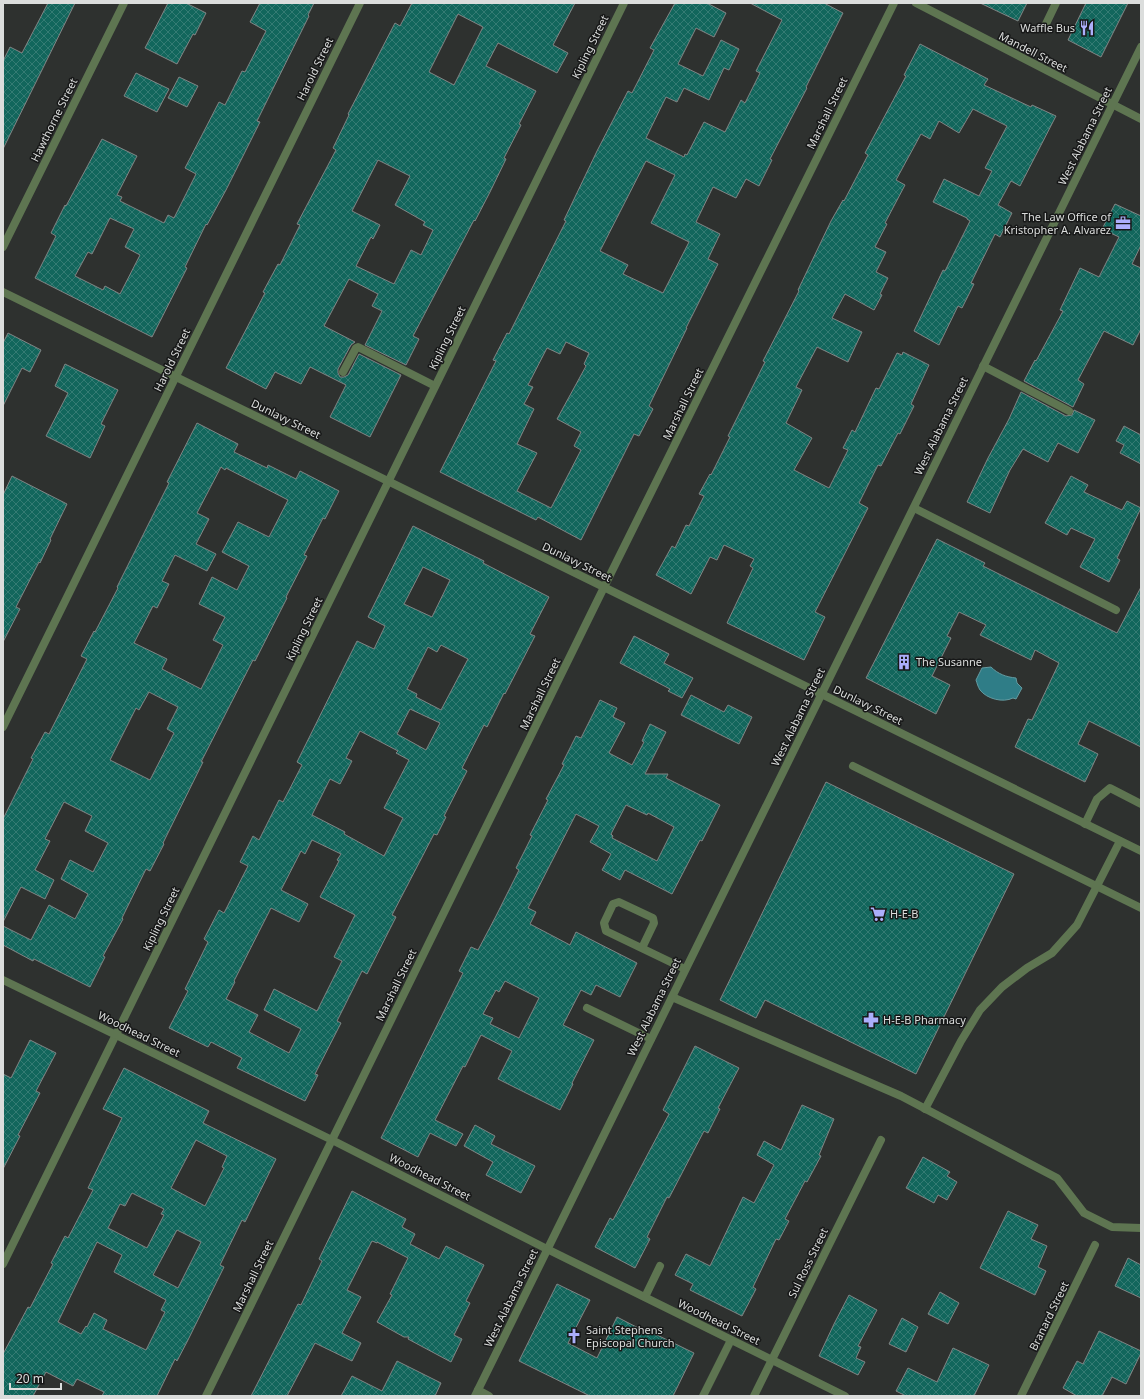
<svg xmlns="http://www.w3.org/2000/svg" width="1144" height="1399" font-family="'Noto Sans',sans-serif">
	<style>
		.water { fill: #2f7d87; stroke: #639aa0 }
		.building { fill: url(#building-cross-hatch); stroke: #818484; fill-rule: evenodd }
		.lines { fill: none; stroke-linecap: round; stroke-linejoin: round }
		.service { stroke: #5e7551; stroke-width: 8 }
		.minor { stroke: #5e7551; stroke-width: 8 }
		.tertiary { stroke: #5e7551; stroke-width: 8 }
		.labels { text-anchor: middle; stroke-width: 3; stroke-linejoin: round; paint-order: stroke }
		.poi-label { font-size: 11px; fill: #dbdddc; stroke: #171818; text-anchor: start }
		.street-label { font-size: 11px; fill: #dbdddc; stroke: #171818 }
	</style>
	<defs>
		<pattern id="building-cross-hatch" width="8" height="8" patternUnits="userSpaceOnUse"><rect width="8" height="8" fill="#12665c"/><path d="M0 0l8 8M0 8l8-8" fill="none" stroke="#347b73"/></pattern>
	</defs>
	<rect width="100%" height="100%" fill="#2e312f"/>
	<path class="water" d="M991,667C998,674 1006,677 1016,678L1017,683L1022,688L1016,699L1013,698C1003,703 987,699 980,690C978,687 977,683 976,680L982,668Z"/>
	<g class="building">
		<path d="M48,3H75L3,149V61L10,47L22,53Z"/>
		<path d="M168,3H186L206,13L195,35L193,34L177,64L145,48Z"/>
		<path d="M260,3H314L308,15L309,16L257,121L260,122L226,190L207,225L206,224L185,267L187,268L152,337L35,278L56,236L51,233L65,205L66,206L102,139L137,156L117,195L122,197L120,201L164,223L168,215L174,218L196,174L185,168L219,102L225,105L242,71L245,72L266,31L250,22ZM110,218L134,229L125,247L140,255L120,294L105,286L103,290L75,276L88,252L92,254Z"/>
		<path d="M412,3H575L553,45L568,53L557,73L498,43L486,66L536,91L519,124L521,125L504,158L506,159L490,192L475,221L474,220L413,336L419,339L406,365L365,345L382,311L372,306L378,294L349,279L324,326L355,342L351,345L338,369V373L340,377H344L348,375L359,354L401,375L370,437L330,417L346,385L310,367L301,384L275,372L266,389L226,368L265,293L263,292L278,264L280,265L300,225L297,224L336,150L333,148L349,115L348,114L395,23L400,26ZM458,14L483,27L454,85L429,72ZM378,160L410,176L395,205L425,222L423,225L433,230L421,255L411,250L394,284L356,266L371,237L373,239L380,225L352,211Z"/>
		<path d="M675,3H707L726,13L714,37L696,28L678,64L703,76L721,40L739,49L729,70L724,68L709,100L684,88L677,102L666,97L646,138L684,157L685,154L687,155L704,122L725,132L741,100L745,103L760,73L756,71L782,20L750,3H824L843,13L806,87L807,88L770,159L772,160L759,186L746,179L736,198L713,187L696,222L720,234L708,259L718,264L686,328H687L649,406L653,409L639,436L634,434L581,540L538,517L536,520L440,472L496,361L493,360L507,333L509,334L566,221L564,220L597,151L628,91L632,93L654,50L650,48ZM646,161L675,175L651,223L689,242L663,293L623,274L628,265L600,251ZM566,342L589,353L584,364L586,366L557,419L581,432L574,446L581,450L551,508L517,491L537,453L517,444L534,409L524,404L533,387L528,385L547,348L560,354Z"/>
		<path d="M980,3H1027L1018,21Z"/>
		<path d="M1086,3H1128L1101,57L1068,40Z"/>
		<path d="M920,44L988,79L984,85L1031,107L1032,105L1056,116L1020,186L1011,181L998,205L1012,213L1000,237L995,234L971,283L974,284L962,308L958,306L939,345L914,331L943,270L945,271L970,221L967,219V218L933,202L944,179L979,196L992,171L985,168L1007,126L973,109L959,133L939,121L930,139L921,134L896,180L905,185L885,223L887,224L875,247L886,252L876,272L888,278L880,294L882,295L874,310L845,294L832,318L862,332L848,362L817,347L796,387L802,390L786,423L812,438L794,470L829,488L848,450L843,448L852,430L855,432L876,388L879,389L897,353L902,355L903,352L929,365L911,404L914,406L900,434L898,433L881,466L878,465L859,503L868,508L815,612L825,617L804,660L727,623L753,568L750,566L754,559L724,545L717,560L710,557L691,594L656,575L672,546L675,548L686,525L689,526L704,496L699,494L710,474L711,475L730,437L728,436L765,362L763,361L799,291L798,290L831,221L843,200L844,201L868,155L865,153L906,76L904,75Z"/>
		<path d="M136,73L169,89L157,112L124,96Z"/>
		<path d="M179,77L198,86L187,107L168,98Z"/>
		<path d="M1115,204L1141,216V245L1132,264L1141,268V329L1133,345L1104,331L1078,380L1084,384L1073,407L1024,381L1035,360L1036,361L1063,311L1060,310L1080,268L1099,277L1119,237L1102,229Z"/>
		<path d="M8,333L41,350L30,372L22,368L3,406V343Z"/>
		<path d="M65,364L118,390L101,424L105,426L90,458L46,436L68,393L55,386Z"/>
		<path d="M1021,392L1066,416L1072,415L1074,410L1095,420L1078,453L1058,443L1048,462L1023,449L1010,470L990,513L967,502L988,458L1009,419Z"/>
		<path d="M197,423L238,444L234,452L267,468L268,465L296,479L300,471L339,491L325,519L323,518L304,555L307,556L286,597L287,598L255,661L253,660L201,762H203L163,843L164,844L150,871L146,869L122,918L123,919L103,956L105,957L90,987L34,959L33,961L3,945V926L31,940L49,905L75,919L88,894L61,879L70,860L93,872L108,843L85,831L92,816L64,802L45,839L50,841L35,870L54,880L45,899L21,887L3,922V819L33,759L31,758L45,732L49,734L87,659L81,656L94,631L95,632L118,588L117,587L169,483L167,482ZM221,467L225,470L226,468L288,500L269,537L238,522L222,552L249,566L237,590L212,577L199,604L225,617L213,640L223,645L201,689L162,669L167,659L134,643L153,606L157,608L169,584L162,581L175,555L207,571L216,554L196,544L209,519L197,513ZM149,692L178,707L167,729L174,733L150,780L110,760L136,708L139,710Z"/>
		<path d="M1124,426L1141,435V464L1120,453L1124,445L1116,441Z"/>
		<path d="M12,476L67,504L50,539L51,540L40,563L39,562L16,607L20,609L3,642V495Z"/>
		<path d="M1071,476L1088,485L1084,492L1122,510L1127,501L1141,508L1117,558L1120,560L1109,582L1080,567L1095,539L1071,528L1067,535L1045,523Z"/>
		<path d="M413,526L484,561L483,563L549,597L530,634L535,636L505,694L504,693L487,727L484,725L462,768L467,771L444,816L446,817L437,835L434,834L392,915L396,917L367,974L362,971L337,1021L341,1023L315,1074L318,1075L305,1101L237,1068L242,1058L211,1042L208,1047L169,1028L188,991L185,989L208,942L204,939L219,910L224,913L248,866L240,862L253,836L259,840L279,800L283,802L302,765L297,762L357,641L374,649L385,626L368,617ZM423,567L450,580L432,617L404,604ZM441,645L468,659L441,710L416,697L417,694L407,689L428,647L437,652ZM410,709L440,723L426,750L397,734ZM360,731L398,751L396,753L409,760L384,808L403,818L384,856L344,834L345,832L312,815L330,779L340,784L352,761L346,758ZM312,840L341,854L337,860L339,861L320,897L355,915L334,957L342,961L317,1011L274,989L264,1010L301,1029L289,1053L249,1032L258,1015L226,999L235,982L234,981L271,908L299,922L308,904L281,890L301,851L305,854Z"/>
		<path d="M937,539L985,563L983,566L1117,633L1141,587V747L1089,721L1078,744L1098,754L1085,782L1015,747L1028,719L1032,720L1059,663L1035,650L1031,660L980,635L986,625L959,612L947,636L951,638L932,676L950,685L936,714L866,678Z"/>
		<path d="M634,636L669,654L664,663L693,678L682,698L668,691L670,689L620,663Z"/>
		<path d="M691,695L724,712L728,705L752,717L739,744L681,715Z"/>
		<path d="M600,700L617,708L613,717L625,723L609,753L632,765L644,742L642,741L650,724L666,732L645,774H668L666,778L720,805L702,841L700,840L672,894L625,870L620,880L602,870L611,854L590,842L599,826L576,814L528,908L536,912L530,924L570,945L576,932L637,963L620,997L596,985L591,995L581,990L563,1025L594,1040L572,1083L573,1084L560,1110L498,1079L512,1051L481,1035L465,1067L463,1066L435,1120L463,1134L456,1146L430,1133L418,1157L381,1138L463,973L459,971L471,947L478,950L496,916L519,870L516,868L532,836L530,835L548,800L546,799L564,765L562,764L576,736L581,738ZM626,805L647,815L648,813L674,827L657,861L612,838L613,836L611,834ZM505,981L539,998L519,1038L490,1024L493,1018L483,1014L496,990L499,992Z"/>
		<path d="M826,782L1014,874L916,1074L765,1000L756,1018L720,1000Z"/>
		<path d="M30,1040L56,1053L36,1091L40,1093L18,1135L20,1136L3,1169V1074L11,1078Z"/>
		<path d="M695,1046L739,1068L718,1108L720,1109L708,1133L704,1131L669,1198L667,1197L647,1237L650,1239L635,1268L595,1247L610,1218L613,1220L669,1114L663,1110Z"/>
		<path d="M124,1068L209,1111L203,1123L276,1159L245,1222L242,1220L220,1265L224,1267L188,1340L177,1361L175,1359L157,1396H102L104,1392L77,1379L73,1386L46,1372L33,1396H3V1354L28,1307L30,1308L53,1264L51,1263L65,1236L68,1238L93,1190L88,1188L122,1118L103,1109ZM196,1140L227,1156L222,1167L224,1168L205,1206L171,1188ZM132,1193L164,1209L161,1214L164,1215L147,1248L108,1228L120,1204L125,1206ZM177,1230L201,1242L178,1288L153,1275ZM97,1242L122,1255L114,1272L166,1300L161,1310L165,1312L146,1350L103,1329L107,1320L94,1313L87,1327L86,1326L81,1334L58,1322Z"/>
		<path d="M802,1105L834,1119L819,1155L821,1156L807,1182L805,1181L785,1219L789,1221L779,1240L776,1239L753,1287L756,1289L742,1316L690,1290L693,1284L675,1275L686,1254L710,1266L743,1197L754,1203L774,1165L757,1155L764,1141L781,1150Z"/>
		<path d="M475,1125L495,1136L491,1144L535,1166L521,1193L486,1175L493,1162L464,1146Z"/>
		<path d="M923,1157L950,1172L947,1176L957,1182L947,1200L938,1195L934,1203L906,1188Z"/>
		<path d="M352,1191L406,1219L402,1227L415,1234L410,1244L439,1259L446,1246L484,1265L466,1301L470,1303L454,1335L462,1339L451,1362L408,1339L409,1337H404L377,1322L392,1295L390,1294L408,1258L377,1242V1243L372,1241L347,1290L361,1297L342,1333L361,1343L352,1361L315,1343L287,1396H251L298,1304L301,1305L322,1261L319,1259Z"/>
		<path d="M1008,1211L1038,1225L1031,1239L1047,1246L1038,1267L1046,1271L1035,1295L980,1268Z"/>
		<path d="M1128,1258L1141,1265V1298L1115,1286Z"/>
		<path d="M557,1284L590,1300L568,1343L597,1358L617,1317L650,1334L651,1332L694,1353L673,1396H590L519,1361Z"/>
		<path d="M940,1292L959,1303L948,1324L928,1314Z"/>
		<path d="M849,1295L877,1310L858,1346L861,1347L856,1358L865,1362L858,1375L819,1356L834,1324Z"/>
		<path d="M902,1318L918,1327L906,1352L889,1344Z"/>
		<path d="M1099,1331L1141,1351V1353L1126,1384L1112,1377L1102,1396H1077L1063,1388L1077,1361L1083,1364Z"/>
		<path d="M953,1348L989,1365L974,1396H906L896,1391L908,1368L937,1382Z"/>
		<path d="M397,1361L441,1383L435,1396H341L352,1376L382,1391Z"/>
	</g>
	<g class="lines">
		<g class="service">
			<path d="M1044,28L1056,3"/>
			<path d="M983,366L1069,411"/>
			<path d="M343,372L356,348L358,347L435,386"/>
			<path d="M914,508L1116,610"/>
			<path d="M853,766L1141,908"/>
			<path d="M1085,824L1097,799L1110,788L1141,804"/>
			<path d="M642,948L654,923L653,918L619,902L613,904L604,923L606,931L685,969"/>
			<path d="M672,997L901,1096L1057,1178L1084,1213L1112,1227L1141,1228"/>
			<path d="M587,1008L651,1039"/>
			<path d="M925,1109L961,1041L980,1010L1002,987L1027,968L1052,953L1077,925L1120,841"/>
			<path d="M645,1297L660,1266"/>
			<path d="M478,1390L489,1396"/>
			<path d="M703,1396L731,1340"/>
		</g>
		<g class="minor">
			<path d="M3,247L124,3"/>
			<path d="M3,727L360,3"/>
			<path d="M3,1264L624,3"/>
			<path d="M206,1396L612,571L894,3"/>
			<path d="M754,1396L881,1140"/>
			<path d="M1021,1396L1095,1245"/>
		</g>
		<g class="tertiary">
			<path d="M916,3L1141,119"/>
			<path d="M3,292L1141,851"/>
			<path d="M3,980L332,1140L547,1249L845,1396"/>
			<path d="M475,1396L1141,47"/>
		</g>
	</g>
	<defs>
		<g id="restaurant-bare" transform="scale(1.2)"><path d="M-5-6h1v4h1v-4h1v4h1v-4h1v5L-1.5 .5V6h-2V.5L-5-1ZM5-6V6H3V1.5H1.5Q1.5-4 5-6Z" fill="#acaffb" stroke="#171818" stroke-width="2.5" paint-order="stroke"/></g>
		<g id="office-bare" transform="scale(1.2)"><path d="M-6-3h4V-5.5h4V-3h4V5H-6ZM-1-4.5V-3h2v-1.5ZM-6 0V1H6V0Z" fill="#acaffb" stroke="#171818" stroke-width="2.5" paint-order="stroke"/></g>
		<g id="building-bare" transform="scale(1.2)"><path d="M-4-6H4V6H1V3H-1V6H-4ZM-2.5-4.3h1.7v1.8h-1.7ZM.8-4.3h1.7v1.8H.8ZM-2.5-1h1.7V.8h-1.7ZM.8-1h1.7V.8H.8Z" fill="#acaffb" stroke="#171818" stroke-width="2.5" paint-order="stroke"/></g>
		<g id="supermarket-bare" transform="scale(1.2)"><path d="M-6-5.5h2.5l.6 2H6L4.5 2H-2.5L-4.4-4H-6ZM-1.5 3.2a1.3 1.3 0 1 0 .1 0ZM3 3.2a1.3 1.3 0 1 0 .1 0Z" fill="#acaffb" stroke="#171818" stroke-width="2.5" paint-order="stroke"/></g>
		<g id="pharmacy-bare" transform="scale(1.2)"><path d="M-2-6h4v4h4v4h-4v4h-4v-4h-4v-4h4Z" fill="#acaffb" stroke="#171818" stroke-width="2.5" paint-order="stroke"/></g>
		<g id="church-bare" transform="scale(1.2)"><path d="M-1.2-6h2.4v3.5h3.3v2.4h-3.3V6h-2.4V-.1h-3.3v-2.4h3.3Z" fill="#acaffb" stroke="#171818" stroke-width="2.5" paint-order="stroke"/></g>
	</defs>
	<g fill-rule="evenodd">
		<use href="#restaurant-bare" x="1087" y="28"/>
		<use href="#office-bare" x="1123" y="223"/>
		<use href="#building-bare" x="904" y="662"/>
		<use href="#supermarket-bare" x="878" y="914"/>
		<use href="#pharmacy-bare" x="871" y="1020"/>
		<use href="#church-bare" x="574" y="1336"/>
	</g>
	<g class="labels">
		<g class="poi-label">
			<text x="1075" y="32" text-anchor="end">Waffle Bus</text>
			<text x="1111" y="221" text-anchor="end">The Law Office of<tspan x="1111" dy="13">Kristopher A. Alvarez</tspan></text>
			<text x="916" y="666">The Susanne</text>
			<text x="890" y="918">H-E-B</text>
			<text x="883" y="1024">H-E-B Pharmacy</text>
			<text x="586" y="1334">Saint Stephens<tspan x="586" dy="13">Episcopal Church</tspan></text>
		</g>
		<g class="street-label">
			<text transform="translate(590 47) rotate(-64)" y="4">Kipling Street</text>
			<text transform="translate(1033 52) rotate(27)" y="4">Mandell Street</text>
			<text transform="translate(315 69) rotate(-64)" y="4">Harold Street</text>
			<text transform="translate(827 113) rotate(-64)" y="4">Marshall Street</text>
			<text transform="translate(54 120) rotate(-64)" y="4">Hawthorne Street</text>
			<text transform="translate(1085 136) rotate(-64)" y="4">West Alabama Street</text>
			<text transform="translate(447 338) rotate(-64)" y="4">Kipling Street</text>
			<text transform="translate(172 360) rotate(-64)" y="4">Harold Street</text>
			<text transform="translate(683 404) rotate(-64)" y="4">Marshall Street</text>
			<text transform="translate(286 419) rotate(26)" y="4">Dunlavy Street</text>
			<text transform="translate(941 426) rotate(-64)" y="4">West Alabama Street</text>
			<text transform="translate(577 562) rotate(26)" y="4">Dunlavy Street</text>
			<text transform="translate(304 629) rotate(-64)" y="4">Kipling Street</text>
			<text transform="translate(540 694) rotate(-64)" y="4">Marshall Street</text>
			<text transform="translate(868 705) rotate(26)" y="4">Dunlavy Street</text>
			<text transform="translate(798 717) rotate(-64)" y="4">West Alabama Street</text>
			<text transform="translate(161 919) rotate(-64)" y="4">Kipling Street</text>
			<text transform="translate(396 985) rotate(-64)" y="4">Marshall Street</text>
			<text transform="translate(654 1007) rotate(-64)" y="4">West Alabama Street</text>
			<text transform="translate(139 1034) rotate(26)" y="4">Woodhead Street</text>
			<text transform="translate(430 1177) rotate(27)" y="4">Woodhead Street</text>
			<text transform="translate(808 1263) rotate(-64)" y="4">Sul Ross Street</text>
			<text transform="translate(253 1276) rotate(-64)" y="4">Marshall Street</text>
			<text transform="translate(511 1298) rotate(-64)" y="4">West Alabama Street</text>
			<text transform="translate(1049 1316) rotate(-64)" y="4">Branard Street</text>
			<text transform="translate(719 1322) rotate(26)" y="4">Woodhead Street</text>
		</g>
	</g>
	<rect width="1144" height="1399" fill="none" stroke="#dbdddc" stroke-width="8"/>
	<path d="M10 1383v6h51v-6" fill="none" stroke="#dbdddc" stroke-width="2"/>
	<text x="16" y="1383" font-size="12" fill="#dbdddc" stroke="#171818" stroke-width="3" paint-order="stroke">20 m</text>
</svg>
